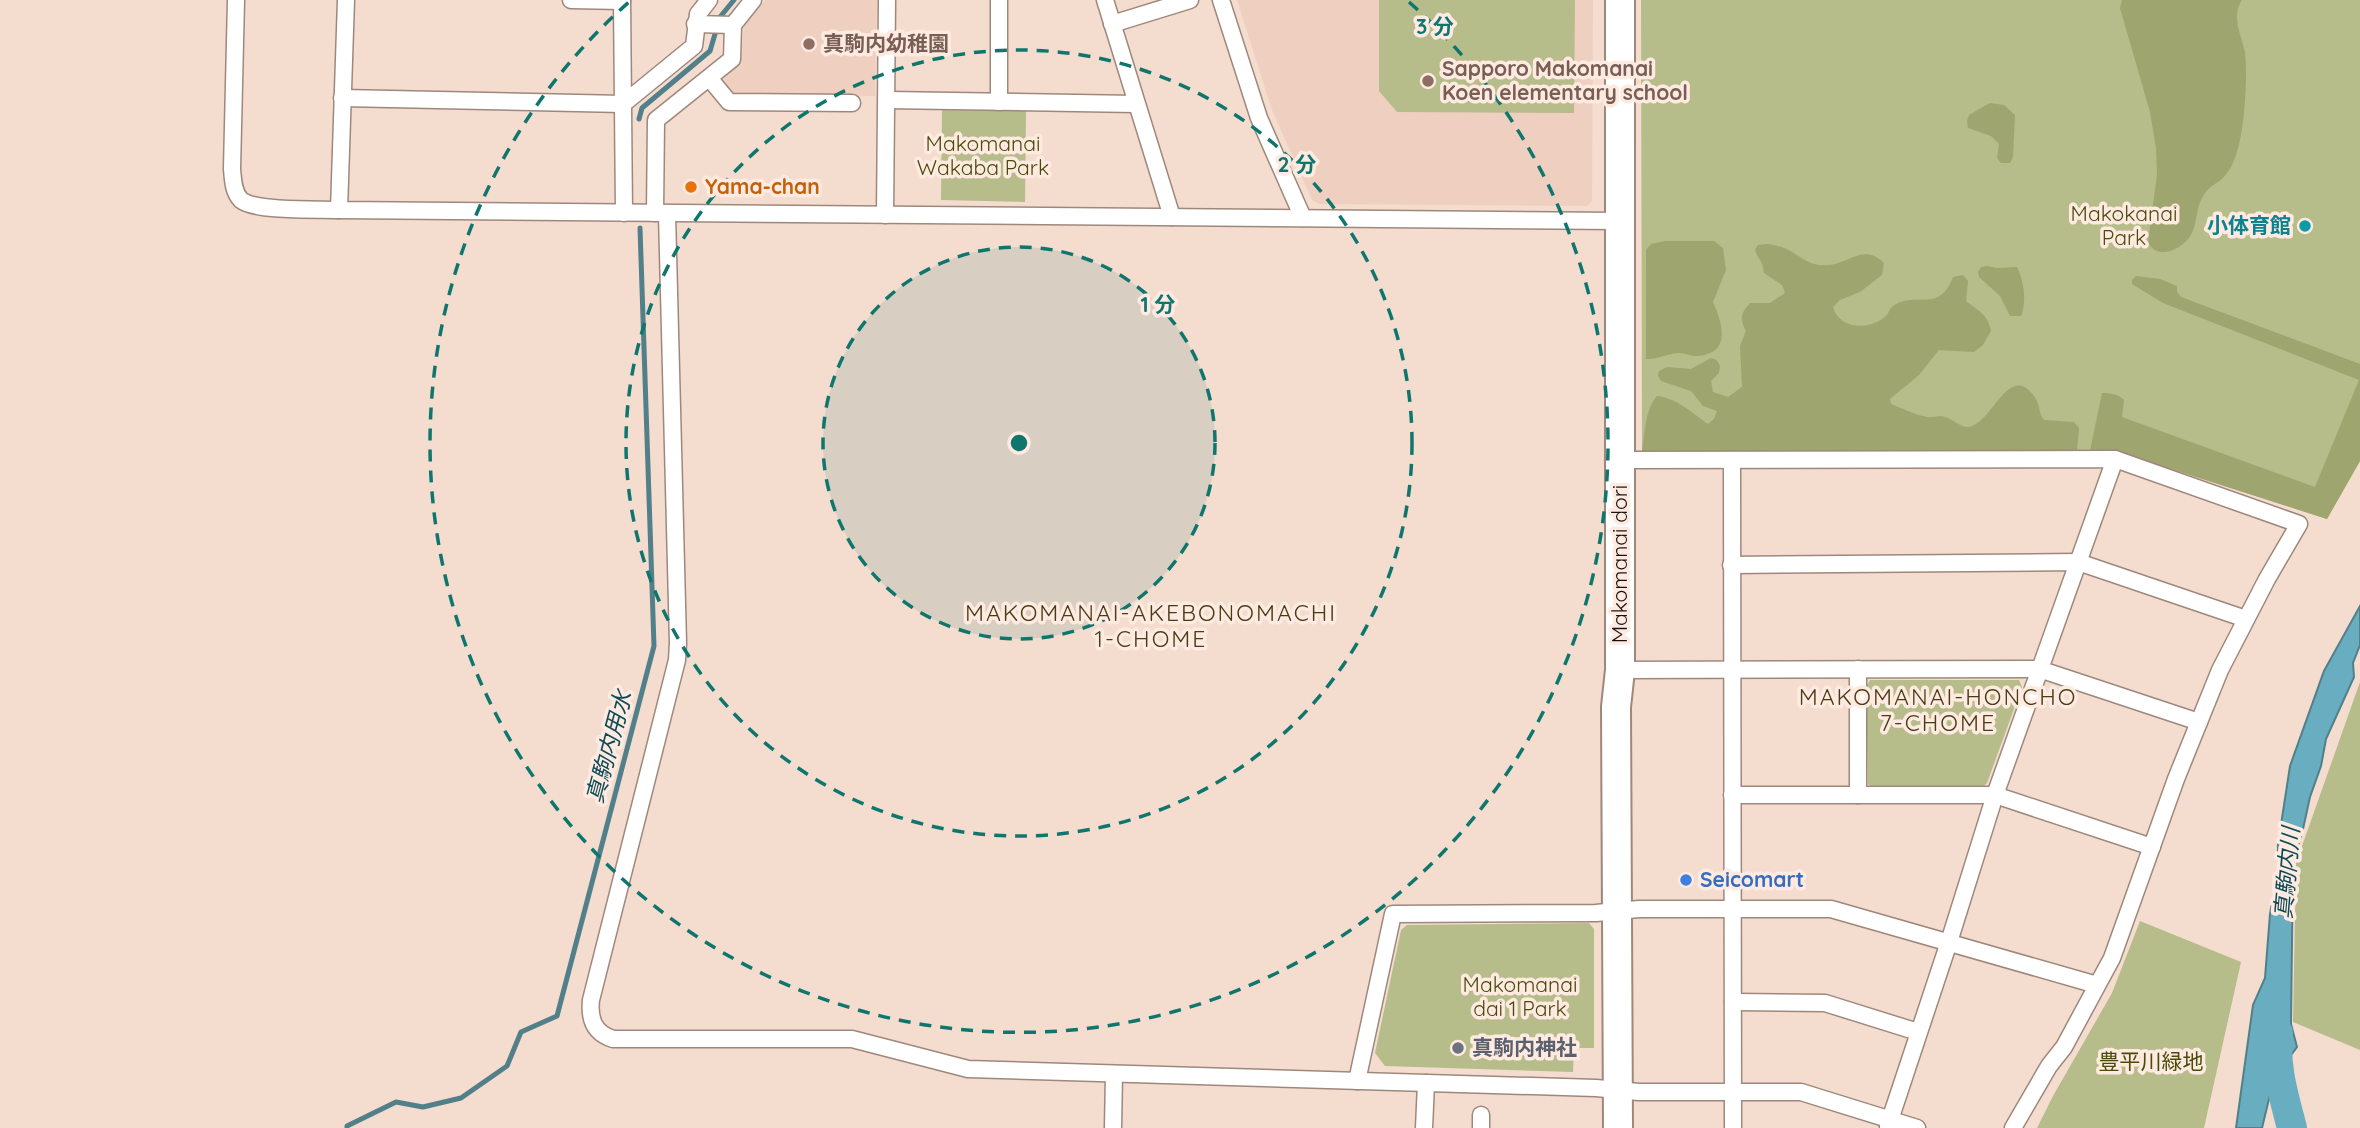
<svg xmlns="http://www.w3.org/2000/svg" width="2360" height="1128" font-family="Quicksand,'Noto Sans JP',sans-serif">
	<style>
		.built { fill: #efcfbf }
		.green { fill: #b6bc8a }
		.forest { fill: #9fa56e }
		.water { fill: #69aec0; stroke: #517f8a; stroke-width: 2 }
		.lines { fill: none; stroke-linecap: round; stroke-linejoin: round }
		.stream { stroke: #517f8a; stroke-width: 5 }
		.river { stroke: #69aec0; stroke-width: 30 }
		.minor-casing { stroke: #9e887c; stroke-width: 19 }
		.trunk-casing { stroke: #9e887c; stroke-width: 32 }
		.minor { stroke: #fff; stroke-width: 16 }
		.trunk { stroke: #fff; stroke-width: 28 }
		.ring { fill: none; stroke: #0f766e; stroke-width: 3.5; stroke-dasharray: 12 9 }
		.education-dot { fill: #8d6e63; stroke: #feeae0; stroke-width: 2.5 }
		.food-dot { fill: #e8710a; stroke: #feeae0; stroke-width: 2.5 }
		.culture-dot { fill: #0f9aa8; stroke: #feeae0; stroke-width: 2.5 }
		.shop-dot { fill: #3f7fe0; stroke: #feeae0; stroke-width: 2.5 }
		.worship-dot { fill: #6b7280; stroke: #feeae0; stroke-width: 2.5 }
		.labels { text-anchor: middle; stroke-width: 7; stroke-linejoin: round; paint-order: stroke }
		.education-label { font-size: 21px; font-weight: bold; fill: #785e54; stroke: #feeae0; text-anchor: start }
		.park-label { font-size: 21px; fill: #484c0a; stroke: #feeae0 }
		.food-label { font-size: 21px; font-weight: bold; fill: #c56008; stroke: #feeae0; text-anchor: start }
		.culture-label { font-size: 21px; font-weight: bold; fill: #0d838f; stroke: #feeae0; text-anchor: end }
		.street-label { font-size: 21px; fill: #19110d; stroke: #feeae0 }
		.shop-label { font-size: 21px; font-weight: bold; fill: #366cbe; stroke: #feeae0; text-anchor: start }
		.worship-label { font-size: 21px; font-weight: bold; fill: #5b616d; stroke: #feeae0; text-anchor: start }
		.neighbourhood-label { font-size: 23px; letter-spacing: 2px; fill: #463d14; stroke: #feeae0 }
		.water-label { font-size: 23px; font-style: italic; fill: #0e4b58; stroke: #feeae0 }
		.centre { fill: #0f766e; stroke: #feeae0; stroke-width: 3.5 }
		.ring-label { font-size: 21px; text-anchor: middle; font-weight: bold; fill: #0f766e; stroke: #feeae0; stroke-width: 7; stroke-linejoin: round; paint-order: stroke }
	</style>
	<rect width="100%" height="100%" fill="#f4dccf"/>
	<g class="built">
		<path d="M765,0H877L875,96L732,94L723,85L724,78L740,63L744,25Z"/>
		<path d="M1237,0H1593L1592,201L1587,206L1319,204L1312,200L1272,110Z"/>
	</g>
	<g class="green">
		<path d="M1379,0H1575L1574,113L1397,112L1379,91Z"/>
		<path d="M1641,0H2360V461L2327,519L2115,451H1642Z"/>
		<path d="M942,110L1026,111L1025,202L941,200Z"/>
		<path d="M1870,680H2019L2022,687L1987,783L1984,786L1872,787L1868,784L1866,687Z"/>
		<path d="M2360,682V1050L2293,1022L2296,863Z"/>
		<path d="M2140,921L2241,962L2204,1128H2037L2053,1096L2112,993Z"/>
		<path d="M1589,923L1594,929V1048H1574L1573,1072L1385,1066L1375,1053L1401,930L1407,925Z"/>
	</g>
	<g class="forest">
		<path d="M2122,0H2242C2231,16 2241,34 2245,52C2246,60 2246,70 2246,79C2245,104 2243,153 2227,173C2219,185 2210,182 2201,200C2193,217 2200,233 2179,247C2167,254 2154,255 2148,242L2157,175L2156,148L2150,112L2120,8Z"/>
		<path d="M1990,103L2004,105L2015,115L2013,157L2010,163H2001L1997,158L1999,144L1991,136L1968,128L1967,121L1969,115Z"/>
		<path d="M1665,241H1714L1723,248L1726,270L1713,302C1723,325 1732,355 1695,356C1690,356 1685,353 1679,353C1668,353 1657,360 1646,359V250L1651,244Z"/>
		<path d="M1768,244C1773,245 1779,246 1784,248C1801,255 1807,267 1829,265C1850,263 1864,243 1884,263L1882,275L1860,292L1840,300L1833,307C1839,330 1871,331 1887,315C1890,311 1889,309 1893,306C1917,290 1938,315 1953,277L1963,275L1968,281L1966,301C1978,311 1988,314 1991,331L1983,345L1974,352L1939,350L1919,375L1890,399L1891,404C1902,408 1915,415 1927,417C1935,418 1940,414 1948,418C1955,421 1961,427 1968,427C1992,425 2008,361 2034,396C2040,403 2038,413 2044,420L2074,422L2079,428L2077,451H1642C1645,434 1645,409 1657,396C1677,398 1692,413 1708,424L1714,419L1717,411L1703,406L1691,391L1661,381L1658,376L1659,371L1667,367L1691,369L1711,358L1717,360L1720,366L1719,373L1711,381L1713,392L1728,397L1742,387L1740,346L1746,331C1739,318 1741,313 1750,303H1770L1785,293L1782,285L1764,273C1763,260 1758,260 1755,250L1758,245Z"/>
		<path d="M1987,266L1997,268L2017,267C2024,281 2027,302 2021,316H2010L2000,296L1979,277L1978,272L1981,267Z"/>
		<path d="M2136,276L2160,279L2177,286V292L2181,297L2360,364V461L2327,519L2115,451H2090L2102,393C2110,393 2119,394 2124,400L2122,417L2315,487L2359,380L2163,303L2132,284V280Z"/>
	</g>
	<path class="water" d="M2360,606V645L2353,663L2354,677L2326,739L2321,766L2310,797L2303,829L2293,863L2291,1024L2297,1047L2274,1078L2262,1128H2236L2253,1005L2265,978L2270,914L2278,872V844L2290,766L2324,671Z"/>
	<g class="lines">
		<g class="stream">
			<path d="M639,119L642,108L710,51L720,17L734,0"/>
			<path d="M347,1128V1126L396,1102L423,1107L461,1098L507,1066L521,1032L557,1016L654,646L640,228"/>
		</g>
		<path class="river" d="M2278,1033C2274,1065 2284,1097 2292,1128"/>
		<g class="minor-casing">
			<g id="minor">
				<path d="M236,0L232,169C233,179 233,192 241,200C256,212 319,209 339,210L1619,221"/>
				<path d="M571,0L622,1"/>
				<path d="M622,0L624,213"/>
				<path d="M1105,0L1172,217"/>
				<path d="M1221,0L1259,118L1303,218"/>
				<path d="M695,24L733,25"/>
				<path d="M1112,24L1190,0"/>
				<path d="M710,79L729,102L852,103"/>
				<path d="M342,98L623,104L694,46L698,14L709,0"/>
				<path d="M887,100L1136,104"/>
				<path d="M999,102V0"/>
				<path d="M339,210L346,0"/>
				<path d="M655,213L656,120L732,59L733,25L753,0"/>
				<path d="M667,214L678,643L677,660L591,1000C589,1019 594,1033 613,1039H852L968,1069L1596,1088L1639,1092H1801L1917,1128"/>
				<path d="M885,215L887,0"/>
				<path d="M1620,460L2115,459L2299,524L2267,579L2220,670L2176,779L2112,958L2064,1047L2049,1066L2013,1128"/>
				<path d="M1732,460L1733,1128"/>
				<path d="M1731,565L2078,562L2246,619"/>
				<path d="M1858,669V795"/>
				<path d="M1620,670L2039,669L2199,722"/>
				<path d="M1732,795H1995L2152,847"/>
				<path d="M1733,1002L1825,1003L1918,1032"/>
				<path d="M1357,1081L1393,914L1596,913L1639,909H1831L2097,985"/>
				<path d="M1481,1115V1128"/>
				<path d="M1888,1126L1949,942L1995,795L2115,459"/>
				<path d="M1113,1128L1114,1074"/>
				<path d="M1424,1128L1426,1083"/>
			</g>
		</g>
		<g class="trunk-casing">
			<path id="trunk" d="M1618,1128L1616,707L1620,670V0"/>
		</g>
		<use href="#minor" class="minor"/>
		<use href="#trunk" class="trunk"/>
	</g>
	<circle cx="1019" cy="443" r="196" fill="#0f766e" fill-opacity=".12"/>
	<g class="ring">
		<circle cx="1019" cy="443" r="196"/>
		<circle cx="1019" cy="443" r="393"/>
		<path d="M1409 2A589 589 0 1 1 629 2"/>
	</g>
	<g class="education-dot">
		<circle cx="809" cy="44" r="7"/>
		<circle cx="1428" cy="81" r="7"/>
	</g>
	<circle class="food-dot" cx="691" cy="187" r="7"/>
	<circle class="culture-dot" cx="2305" cy="226" r="7"/>
	<circle class="shop-dot" cx="1686" cy="880" r="7"/>
	<circle class="worship-dot" cx="1458" cy="1048" r="7"/>
	<g class="labels">
		<g class="education-label">
			<text x="823" y="51">真駒内幼稚園</text>
			<text x="1442" y="76">Sapporo Makomanai<tspan x="1442" dy="24">Koen elementary school</tspan></text>
		</g>
		<g class="park-label">
			<text x="983" y="151">Makomanai<tspan x="983" dy="24">Wakaba Park</tspan></text>
			<text x="2124" y="221">Makokanai<tspan x="2124" dy="24">Park</tspan></text>
			<text x="1520" y="992">Makomanai<tspan x="1520" dy="24">dai 1 Park</tspan></text>
			<text x="2151" y="1069">豊平川緑地</text>
		</g>
		<g class="food-label">
			<text x="705" y="194">Yama-chan</text>
		</g>
		<g class="culture-label">
			<text x="2291" y="233">小体育館</text>
		</g>
		<g class="street-label">
			<text transform="translate(1620 564) rotate(-90)" y="7">Makomanai dori</text>
		</g>
		<g class="shop-label">
			<text x="1700" y="887">Seicomart</text>
		</g>
		<g class="worship-label">
			<text x="1472" y="1055">真駒内神社</text>
		</g>
		<g class="neighbourhood-label">
			<text x="1151" y="621">MAKOMANAI-AKEBONOMACHI<tspan x="1151" dy="26">1-CHOME</tspan></text>
			<text x="1938" y="705">MAKOMANAI-HONCHO<tspan x="1938" dy="26">7-CHOME</tspan></text>
		</g>
		<g class="water-label">
			<text transform="translate(609 747) rotate(-75)" y="8">真駒内用水</text>
			<text transform="translate(2287 873) rotate(-85)" y="8">真駒内川</text>
		</g>
	</g>
	<circle cx="1019" cy="443" r="10" class="centre"/>
	<g class="ring-label">
		<text x="1435" y="34">3 分</text>
		<text x="1297" y="172">2 分</text>
		<text x="1158" y="312">1 分</text>
	</g>
</svg>
